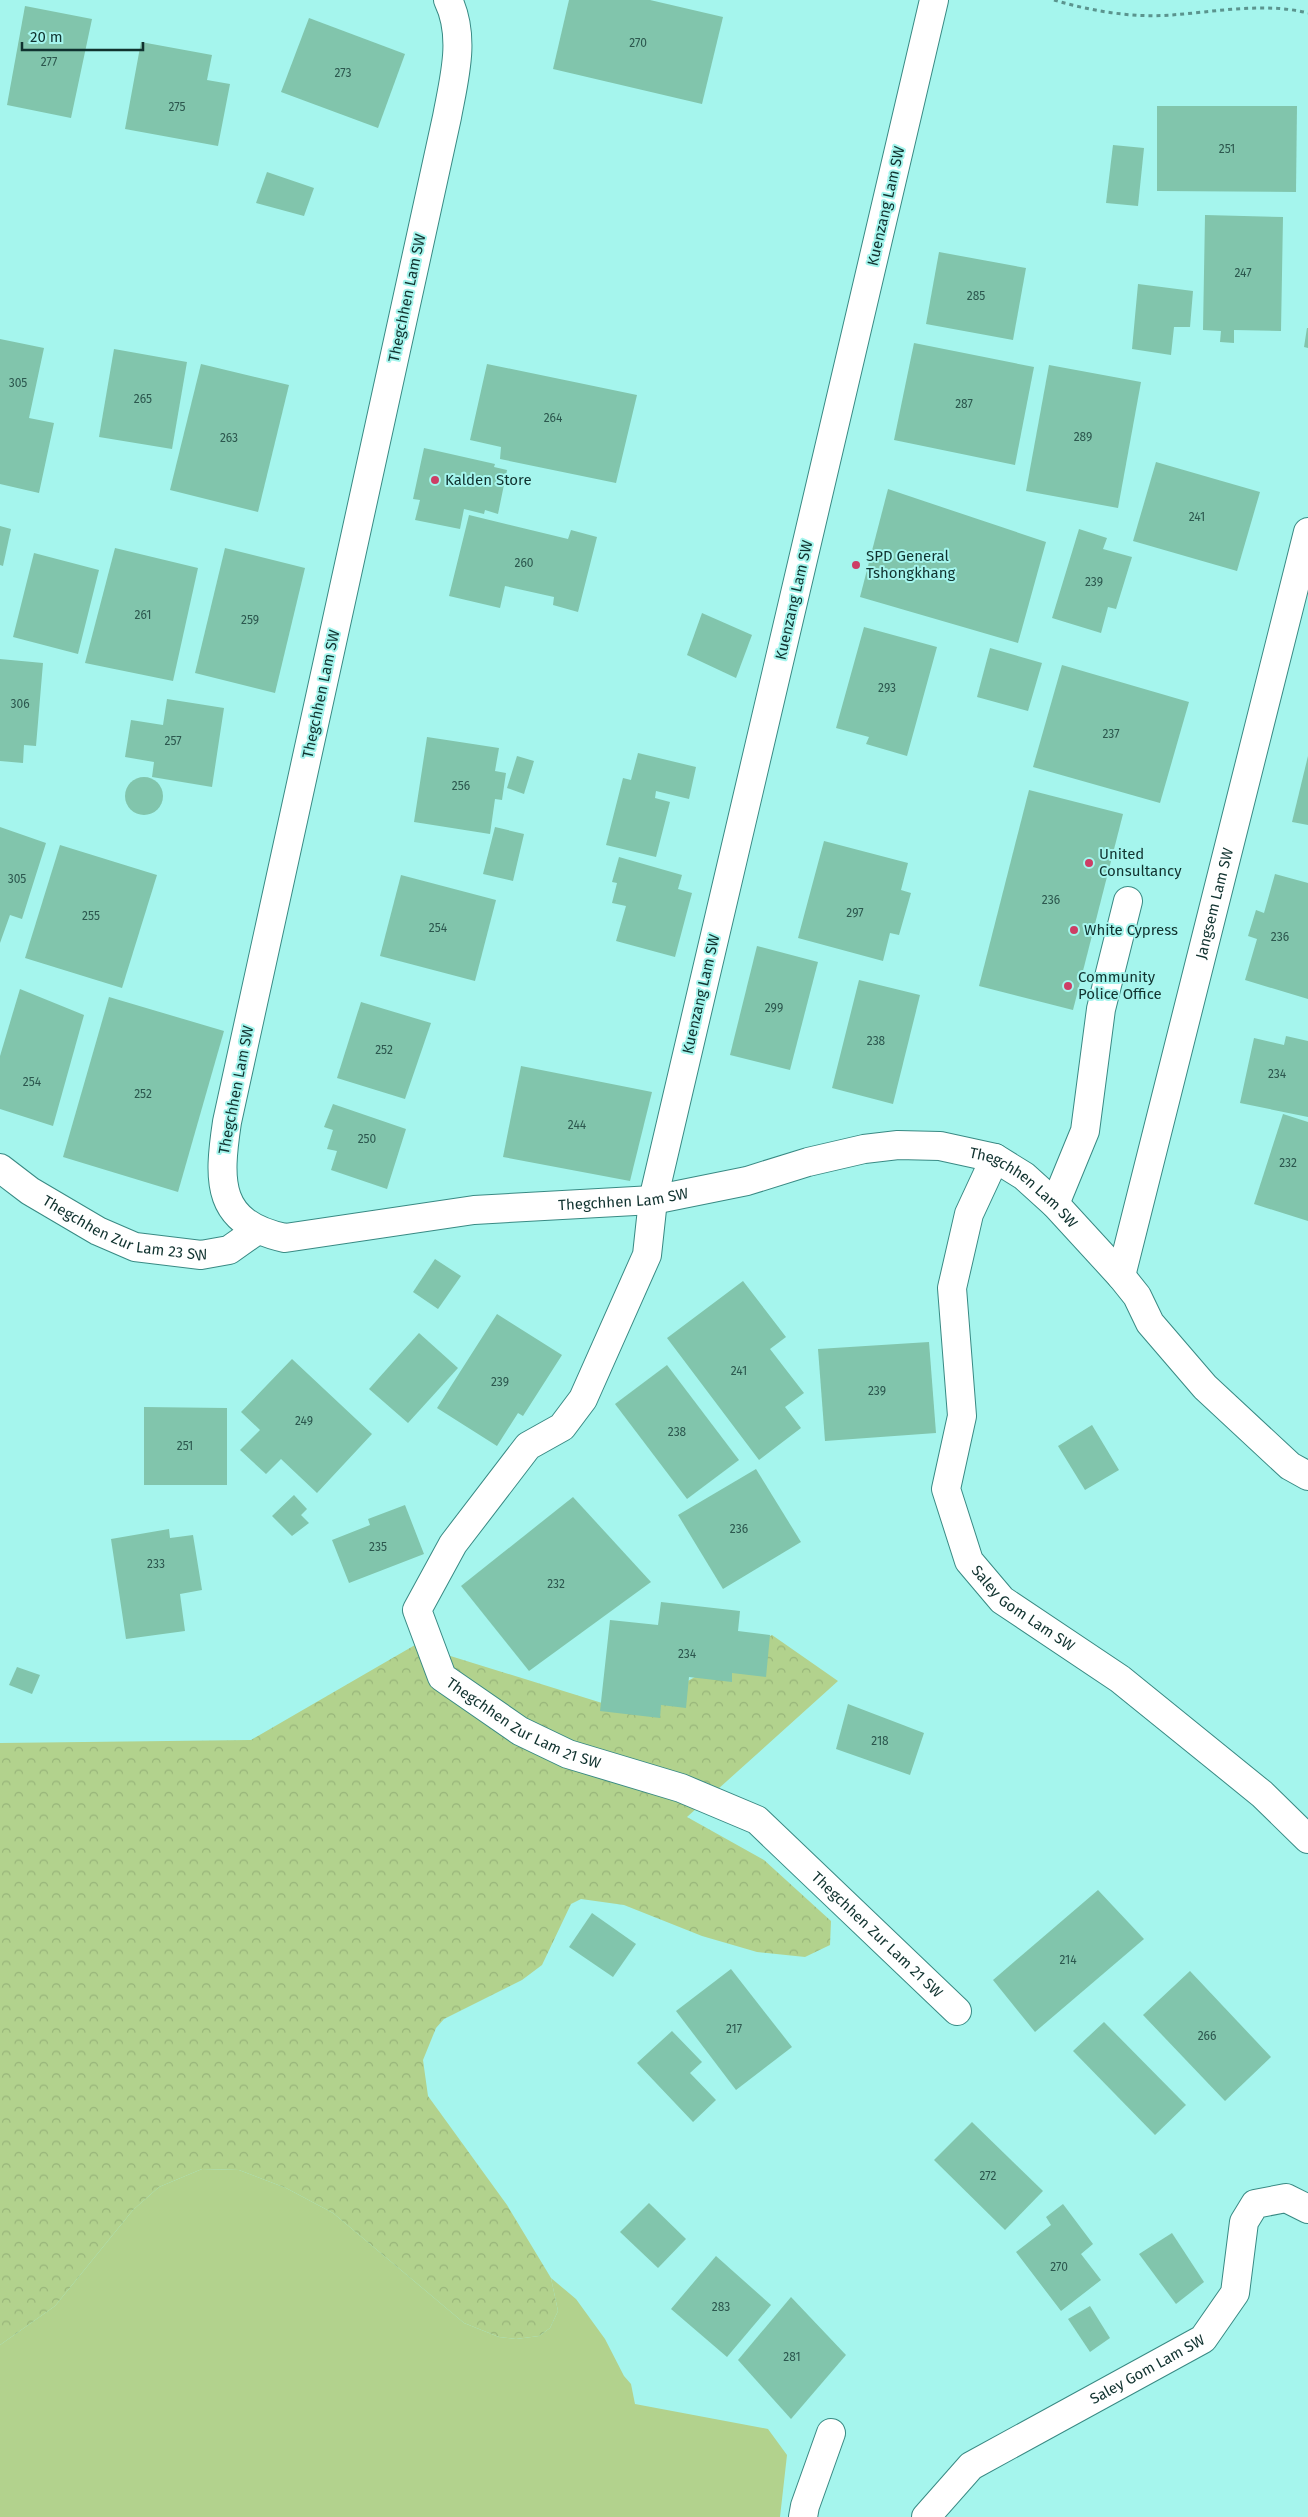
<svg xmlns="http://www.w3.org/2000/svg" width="1308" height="2517" font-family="'Fira Sans',sans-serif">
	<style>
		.grass { fill: #b2d28d }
		.forest { fill: url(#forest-crowns) }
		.building { fill: #81c5ac }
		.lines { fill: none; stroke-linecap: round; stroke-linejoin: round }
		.street-casing { stroke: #398a84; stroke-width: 30 }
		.secondary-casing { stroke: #398a84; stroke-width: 30 }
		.path { stroke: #5b948e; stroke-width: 3; stroke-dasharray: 4 4; stroke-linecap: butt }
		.street { stroke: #fff; stroke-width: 28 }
		.secondary { stroke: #fff; stroke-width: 28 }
		.poi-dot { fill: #cd3e65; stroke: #a5f5ed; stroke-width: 2 }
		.labels { text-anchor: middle; stroke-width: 4; stroke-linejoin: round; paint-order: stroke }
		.number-label { font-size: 12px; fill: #2c574e }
		.street-label { font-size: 15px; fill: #10322f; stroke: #a5f5ed }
		.poi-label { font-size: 15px; fill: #10322f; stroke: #a5f5ed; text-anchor: start }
	</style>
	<defs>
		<pattern id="forest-crowns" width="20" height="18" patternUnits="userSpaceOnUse" patternTransform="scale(1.25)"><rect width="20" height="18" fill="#b2d28d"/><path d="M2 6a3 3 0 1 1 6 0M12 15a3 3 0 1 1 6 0" fill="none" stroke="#98b57a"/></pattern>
	</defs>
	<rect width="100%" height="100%" fill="#a5f5ed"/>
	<path class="grass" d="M202,2169L239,2170L286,2188L333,2213L464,2323L499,2337L516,2339L539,2336L550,2328L558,2311L551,2278L576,2299L605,2339L624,2376L631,2384L635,2404L768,2429L787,2455L780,2517H0V2345L55,2306L133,2210L159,2187Z"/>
	<path class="forest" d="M772,1635L838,1681L687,1817L764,1860L831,1921L830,1945L805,1957L757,1952L702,1936L624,1905L581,1899L571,1904L542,1965L522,1980L444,2019L436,2028L423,2060L428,2096L507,2205L551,2278L558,2311L550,2328L539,2336L516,2339L499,2337L464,2323L333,2213L286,2188L239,2170L202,2169L159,2187L133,2210L55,2306L0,2345V1743L251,1740L415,1645L631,1712Z"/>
	<g class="building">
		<path d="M569,0H650L723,17L702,104L553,69Z"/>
		<path d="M25,6L92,19L71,118L7,105Z"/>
		<path d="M309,18L405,54L378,128L281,92Z"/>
		<path d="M141,42L212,55L207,80L230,84L218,146L125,129Z"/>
		<path d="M1157,106H1297L1296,192L1157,191Z"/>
		<path d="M1113,145L1144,148L1138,206L1106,203Z"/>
		<path d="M267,172L314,188L304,216L256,203Z"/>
		<path d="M1205,215L1283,217L1281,331L1234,330V343L1220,342L1221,331L1203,330Z"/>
		<path d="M939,252L1026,268L1013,340L926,324Z"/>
		<path d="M1138,284L1193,291L1190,327H1174L1171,355L1132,349Z"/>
		<path d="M1307,328H1308V348L1304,347Z"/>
		<path d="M0,339L44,348L29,418L54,423L39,493L0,484Z"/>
		<path d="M914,343L1034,367L1015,465L894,440Z"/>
		<path d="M114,349L187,362L172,449L99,437Z"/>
		<path d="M201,364L289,385L258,512L170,490Z"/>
		<path d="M487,364L637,395L616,483L500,459L501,447L470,440Z"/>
		<path d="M1049,365L1141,382L1118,508L1026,491Z"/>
		<path d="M424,448L495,464L494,467L507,470L498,514L485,510L484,514L464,509L460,529L415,520L420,500L413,499Z"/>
		<path d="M1156,462L1260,492L1237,571L1133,541Z"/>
		<path d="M888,489L1046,542L1018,643L860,597Z"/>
		<path d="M469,515L568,539L571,530L597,537L578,612L553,605L554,597L505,586L500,608L449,596Z"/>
		<path d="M0,526L11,529L3,566L0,565Z"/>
		<path d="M1079,529L1107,538L1103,549L1132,557L1116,609L1108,607L1101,633L1052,618Z"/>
		<path d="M115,548L198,568L173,681L85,663Z"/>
		<path d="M225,548L305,568L275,693L195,673Z"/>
		<path d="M34,553L99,570L78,654L13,637Z"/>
		<path d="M702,613L752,635L736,678L687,655Z"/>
		<path d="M864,627L937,647L907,756L866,744L869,737L836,728Z"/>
		<path d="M990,648L1042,663L1028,711L977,697Z"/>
		<path d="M0,659L43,663L36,746L24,745L23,763L0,761Z"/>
		<path d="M1062,665L1189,702L1160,803L1033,767Z"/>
		<path d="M167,699L224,708L212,787L152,777L154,762L125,757L131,720L163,725Z"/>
		<path d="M427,737L499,748L495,771L506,773L502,800L495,799L490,834L414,822Z"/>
		<path d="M638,753L696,767L689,799L656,791L655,798L670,802L656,857L606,845L623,778L631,780Z"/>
		<path d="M517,756L534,761L524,794L507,788Z"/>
		<path d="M1308,756V825L1292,822Z"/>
		<circle cx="144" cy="796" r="19"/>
		<path d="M1029,790L1123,814L1073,1010L979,986Z"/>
		<path d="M0,827L46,843L22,919L10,915L0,943Z"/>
		<path d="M495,827L524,834L513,881L483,874Z"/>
		<path d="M824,841L908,863L901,890L911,893L899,935L890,933L883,961L798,938Z"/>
		<path d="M60,845L157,875L122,988L25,958Z"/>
		<path d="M619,857L682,875L678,889L692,893L675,957L616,941L626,906L612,903L617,883L612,882Z"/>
		<path d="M1275,874L1308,883V999L1245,980L1257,939L1248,936L1256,910L1264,913Z"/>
		<path d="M401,875L496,900L475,981L380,956Z"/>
		<path d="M757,946L818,962L790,1070L730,1055Z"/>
		<path d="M859,980L920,995L893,1104L832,1088Z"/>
		<path d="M20,989L84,1015L53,1126L0,1109V1056Z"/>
		<path d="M109,997L224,1031L178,1192L63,1157Z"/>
		<path d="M361,1002L431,1023L405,1099L337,1078Z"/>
		<path d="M1286,1036L1308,1041V1117L1240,1103L1254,1038L1284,1045Z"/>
		<path d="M521,1066L652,1092L630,1181L503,1157Z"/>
		<path d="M333,1104L406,1129L387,1189L331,1170L337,1151L327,1149L333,1130L324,1127Z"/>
		<path d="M1283,1114L1308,1122V1221L1254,1204Z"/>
		<path d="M435,1259L461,1276L438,1309L413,1292Z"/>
		<path d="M743,1281L786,1337L770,1349L804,1393L785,1407L801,1428L759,1460L667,1338Z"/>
		<path d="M497,1314L562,1355L523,1416L518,1413L497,1446L437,1408Z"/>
		<path d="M419,1333L458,1368L408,1423L369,1389Z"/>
		<path d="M929,1342L936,1433L825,1441L818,1349Z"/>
		<path d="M292,1359L372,1434L317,1493L281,1459L266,1474L240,1450L260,1430L241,1412Z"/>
		<path d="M667,1365L739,1460L687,1499L615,1404Z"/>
		<path d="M144,1407L227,1408V1485H144Z"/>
		<path d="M1092,1425L1119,1470L1085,1490L1058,1446Z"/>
		<path d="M756,1469L801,1542L723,1589L678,1515Z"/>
		<path d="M294,1495L307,1509L301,1515L309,1523L292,1536L272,1516Z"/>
		<path d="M573,1497L651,1582L529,1671L461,1586Z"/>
		<path d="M405,1505L424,1554L349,1583L332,1540L370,1525L368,1519Z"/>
		<path d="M169,1529L170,1538L193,1535L202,1590L180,1594L185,1631L126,1639L111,1539Z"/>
		<path d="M661,1602L740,1611L738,1631L770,1635L766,1677L732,1673V1682L689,1677L686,1708L661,1705L660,1718L600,1711L610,1620L658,1625Z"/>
		<path d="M17,1667L40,1675L32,1694L9,1685Z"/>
		<path d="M848,1704L924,1733L910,1775L836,1749Z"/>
		<path d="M1098,1890L1144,1939L1035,2032L993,1980Z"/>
		<path d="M592,1913L636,1944L613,1977L569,1947Z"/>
		<path d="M731,1969L792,2047L736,2090L676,2011Z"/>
		<path d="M1190,1971L1271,2057L1225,2101L1143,2015Z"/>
		<path d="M1104,2022L1186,2105L1155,2135L1073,2051Z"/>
		<path d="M672,2031L702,2062L690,2073L716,2100L693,2122L637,2063Z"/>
		<path d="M972,2122L1043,2191L1005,2230L934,2160Z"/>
		<path d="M649,2203L686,2239L658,2268L620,2232Z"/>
		<path d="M1063,2204L1093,2244L1081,2254L1101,2280L1061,2311L1016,2252L1051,2225L1046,2217Z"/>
		<path d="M1172,2233L1204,2282L1176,2304L1139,2254Z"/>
		<path d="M716,2256L771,2305L727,2357L671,2309Z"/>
		<path d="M791,2297L846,2355L791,2419L738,2360Z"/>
		<path d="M1090,2306L1110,2338L1090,2352L1068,2319Z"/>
	</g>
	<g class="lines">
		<g class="street-casing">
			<g id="street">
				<path id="s1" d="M934,0L653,1200L647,1255L583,1399L562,1427L528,1446L453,1544L417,1610L442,1677L520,1731L568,1754L681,1788L757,1820L957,2011"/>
				<path id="s2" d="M995,1158L969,1214L952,1288L962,1416L946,1489L969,1561L1002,1600L1120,1679L1262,1794L1308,1839"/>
				<path id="s3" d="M0,1168L30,1191L98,1231L135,1247L201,1255L229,1250L256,1231"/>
				<path d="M1055,1204L1085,1131L1101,1009L1128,901"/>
				<path id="s4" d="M1121,1276L1308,532"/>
				<path d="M803,2517L805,2506L831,2433"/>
				<path id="s5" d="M926,2517L971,2466L1203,2339L1235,2293L1244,2222L1255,2204L1286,2198L1308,2209"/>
			</g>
		</g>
		<g class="secondary-casing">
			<g id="secondary">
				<path id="s6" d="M448,0C466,37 454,79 447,117L227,1122C218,1182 216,1223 285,1238L474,1210L653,1200L747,1181L808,1162L864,1149L898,1145L940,1146L995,1158L1024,1176L1055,1204L1121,1276L1137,1296L1150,1323L1205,1387L1290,1466L1308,1476"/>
			</g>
		</g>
		<path class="path" d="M1054,0C1091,11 1132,18 1171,15C1214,12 1265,2 1308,13"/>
		<use href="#street" class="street"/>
		<use href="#secondary" class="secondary"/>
	</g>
	<g class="poi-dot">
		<circle cx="435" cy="480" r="5"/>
		<circle cx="856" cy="565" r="5"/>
		<circle cx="1089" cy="863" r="5"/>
		<circle cx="1074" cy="930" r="5"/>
		<circle cx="1068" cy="986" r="5"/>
	</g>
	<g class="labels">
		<g class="number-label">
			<text x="638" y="47">270</text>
			<text x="49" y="66">277</text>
			<text x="343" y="77">273</text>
			<text x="177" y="111">275</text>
			<text x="1227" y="153">251</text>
			<text x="1243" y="277">247</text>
			<text x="976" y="300">285</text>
			<text x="18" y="387">305</text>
			<text x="143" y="403">265</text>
			<text x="964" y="408">287</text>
			<text x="553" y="422">264</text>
			<text x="1083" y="441">289</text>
			<text x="229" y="442">263</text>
			<text x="1197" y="521">241</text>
			<text x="524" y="567">260</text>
			<text x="1094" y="586">239</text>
			<text x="143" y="619">261</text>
			<text x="250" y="624">259</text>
			<text x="887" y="692">293</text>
			<text x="20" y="708">306</text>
			<text x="1111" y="738">237</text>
			<text x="173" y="745">257</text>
			<text x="461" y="790">256</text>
			<text x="17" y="883">305</text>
			<text x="1051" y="904">236</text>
			<text x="855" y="917">297</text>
			<text x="91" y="920">255</text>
			<text x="438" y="932">254</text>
			<text x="1280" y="941">236</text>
			<text x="774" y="1012">299</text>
			<text x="876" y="1045">238</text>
			<text x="384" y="1054">252</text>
			<text x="1277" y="1078">234</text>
			<text x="32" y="1086">254</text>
			<text x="143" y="1098">252</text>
			<text x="577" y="1129">244</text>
			<text x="367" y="1143">250</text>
			<text x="1288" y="1167">232</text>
			<text x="739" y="1375">241</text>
			<text x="500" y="1386">239</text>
			<text x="877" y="1395">239</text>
			<text x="304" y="1425">249</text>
			<text x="677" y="1436">238</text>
			<text x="185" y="1450">251</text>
			<text x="739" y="1533">236</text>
			<text x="378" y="1551">235</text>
			<text x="156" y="1568">233</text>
			<text x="556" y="1588">232</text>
			<text x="687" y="1658">234</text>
			<text x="880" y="1745">218</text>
			<text x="1068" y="1964">214</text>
			<text x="734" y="2033">217</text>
			<text x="1207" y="2040">266</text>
			<text x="988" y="2180">272</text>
			<text x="1059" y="2271">270</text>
			<text x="721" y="2311">283</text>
			<text x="792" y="2361">281</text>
		</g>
		<g class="street-label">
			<text transform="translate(886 206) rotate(-77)" y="5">Kuenzang Lam SW</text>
			<text transform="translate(407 298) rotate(-78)" y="5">Thegchhen Lam SW</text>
			<text transform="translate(794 600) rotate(-77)" y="5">Kuenzang Lam SW</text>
			<text transform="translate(321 694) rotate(-78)" y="5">Thegchhen Lam SW</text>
			<text dy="5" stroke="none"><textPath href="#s4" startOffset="384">Jangsem Lam SW</textPath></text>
			<text transform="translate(701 994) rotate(-77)" y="5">Kuenzang Lam SW</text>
			<text transform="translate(236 1090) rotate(-79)" y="5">Thegchhen Lam SW</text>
			<text dy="5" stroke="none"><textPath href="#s6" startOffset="2058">Thegchhen Lam SW</textPath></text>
			<text dy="5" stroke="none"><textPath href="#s6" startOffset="1639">Thegchhen Lam SW</textPath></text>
			<text dy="5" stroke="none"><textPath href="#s3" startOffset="142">Thegchhen Zur Lam 23 SW</textPath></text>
			<text dy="5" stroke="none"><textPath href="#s2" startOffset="489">Saley Gom Lam SW</textPath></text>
			<text dy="5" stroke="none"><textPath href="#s1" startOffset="1884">Thegchhen Zur Lam 21 SW</textPath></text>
			<text dy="5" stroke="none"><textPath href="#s1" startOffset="2304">Thegchhen Zur Lam 21 SW</textPath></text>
			<text dy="5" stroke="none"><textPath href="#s5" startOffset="269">Saley Gom Lam SW</textPath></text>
		</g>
		<g class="poi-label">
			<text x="445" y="485">Kalden Store</text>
			<text x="866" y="561">SPD General<tspan x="866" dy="17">Tshongkhang</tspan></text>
			<text x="1099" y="859">United<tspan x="1099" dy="17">Consultancy</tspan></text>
			<text x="1084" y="935">White Cypress</text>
			<text x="1078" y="982">Community<tspan x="1078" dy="17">Police Office</tspan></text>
		</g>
	</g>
	<path d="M22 42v8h121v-8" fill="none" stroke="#10322f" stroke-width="2.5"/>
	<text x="30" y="42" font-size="15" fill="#10322f" stroke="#a5f5ed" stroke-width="4" paint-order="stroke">20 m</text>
</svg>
